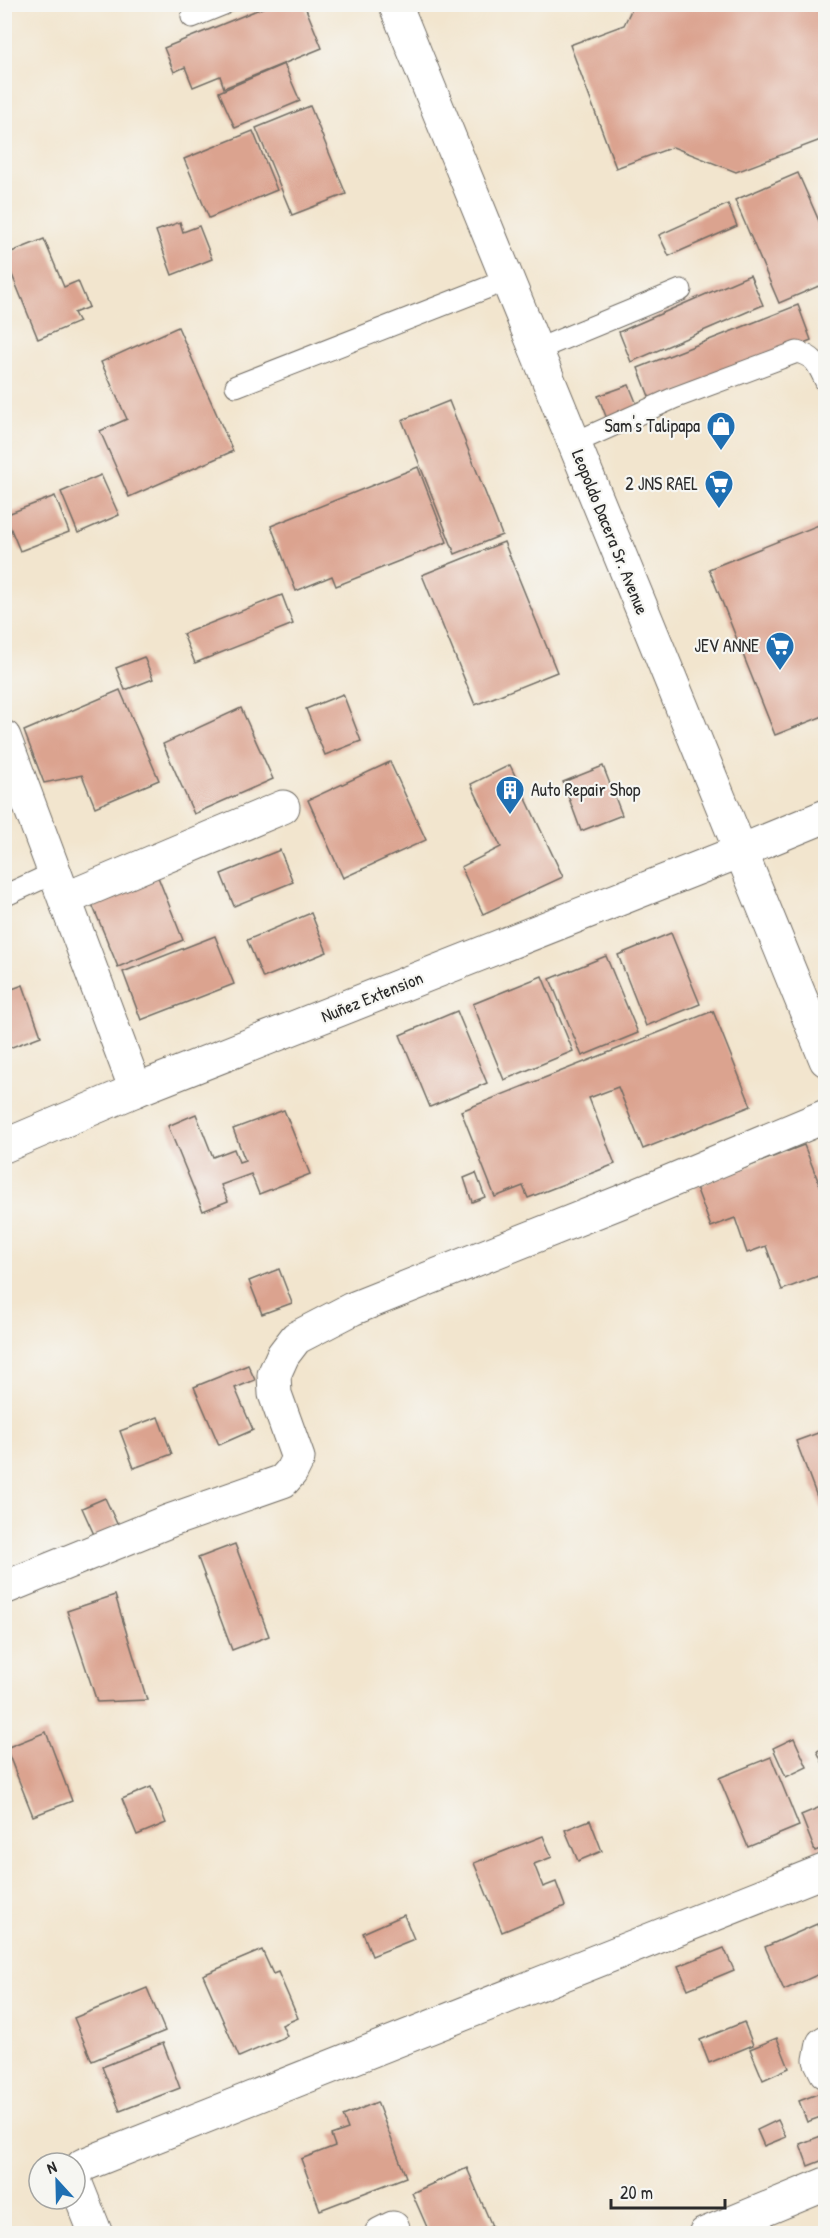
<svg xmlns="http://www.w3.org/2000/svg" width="830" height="2238" font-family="'Patrick Hand',sans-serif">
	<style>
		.building { fill: #dba38f }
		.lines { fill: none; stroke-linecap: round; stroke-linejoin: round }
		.lane-casing { stroke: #716c64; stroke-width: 23 }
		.street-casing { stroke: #716c64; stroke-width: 35 }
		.secondary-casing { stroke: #716c64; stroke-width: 35 }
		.lane { stroke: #fff; stroke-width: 21 }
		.street { stroke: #fff; stroke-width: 33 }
		.secondary { stroke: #fff; stroke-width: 33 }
		.labels { text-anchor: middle; stroke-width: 4.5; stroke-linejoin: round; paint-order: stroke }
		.poi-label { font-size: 18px; fill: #2b2b2b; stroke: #f6f6f2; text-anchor: end }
		.street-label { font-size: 18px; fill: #2b2b2b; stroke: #f6f6f2 }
	</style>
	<rect width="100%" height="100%" fill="#f6f6f2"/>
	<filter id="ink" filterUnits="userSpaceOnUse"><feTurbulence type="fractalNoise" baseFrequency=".0167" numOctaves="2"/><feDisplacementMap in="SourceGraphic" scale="12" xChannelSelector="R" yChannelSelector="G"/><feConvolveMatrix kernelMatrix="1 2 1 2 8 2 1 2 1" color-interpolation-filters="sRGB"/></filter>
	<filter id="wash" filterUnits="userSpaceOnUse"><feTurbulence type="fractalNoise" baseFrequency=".008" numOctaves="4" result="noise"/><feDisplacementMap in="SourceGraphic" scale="24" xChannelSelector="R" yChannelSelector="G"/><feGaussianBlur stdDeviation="1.35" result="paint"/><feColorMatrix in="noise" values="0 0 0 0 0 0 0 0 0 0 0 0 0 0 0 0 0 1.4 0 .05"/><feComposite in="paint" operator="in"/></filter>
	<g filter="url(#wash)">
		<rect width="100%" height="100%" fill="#f2e5ce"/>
		<g id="blocks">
			<g class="building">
				<path d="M272,4H304L322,48L224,88L220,76L193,87L185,67L174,72L164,48Z"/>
				<path d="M634,4H826V138L736,172L673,147L616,168L570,45L624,25Z"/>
				<path d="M284,64L300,101L235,128L219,92Z"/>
				<path d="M310,106L346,194L292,215L256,128Z"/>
				<path d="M253,131L277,190L209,218L184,159Z"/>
				<path d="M798,173L826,237V283L779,303L735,200Z"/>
				<path d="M728,204L737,226L669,256L659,235Z"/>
				<path d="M180,222L183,232L199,226L212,259L172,275L156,231Z"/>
				<path d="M44,239L64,287L78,281L89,307L74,313L79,322L38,339L4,255Z"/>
				<path d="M750,275L763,305L631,362L619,332Z"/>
				<path d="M798,305L811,340L652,404L638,368Z"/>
				<path d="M178,327L233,451L129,497L100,431L127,419L101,362Z"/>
				<path d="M629,385L640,412L609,424L598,396Z"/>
				<path d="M449,401L502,535L455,554L402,420Z"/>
				<path d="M418,467L447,542L336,586L332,576L296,591L271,526Z"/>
				<path d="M101,475L119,515L78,533L61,492Z"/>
				<path d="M55,496L69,532L20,551L5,515Z"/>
				<path d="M826,522V715L775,735L709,569Z"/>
				<path d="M504,542L557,672L475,705L422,575Z"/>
				<path d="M282,595L293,624L195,663L183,634Z"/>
				<path d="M144,657L153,679L125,690L116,668Z"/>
				<path d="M120,690L159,780L95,807L82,775L44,783L24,731Z"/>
				<path d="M343,694L361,741L325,755L306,709Z"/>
				<path d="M241,708L273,779L194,814L163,744Z"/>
				<path d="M390,762L426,840L343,878L308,800Z"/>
				<path d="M510,765L563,877L483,914L461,867L501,847L471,784Z"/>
				<path d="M603,766L622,815L581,831L563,782Z"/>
				<path d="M280,850L293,882L234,906L221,874Z"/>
				<path d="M158,877L183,940L118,967L92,904Z"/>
				<path d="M311,913L327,952L263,978L247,940Z"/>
				<path d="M671,933L700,1004L646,1026L618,955Z"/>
				<path d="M215,936L234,984L141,1020L123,972Z"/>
				<path d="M606,956L638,1033L582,1056L550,979Z"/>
				<path d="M542,976L573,1051L504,1080L473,1004Z"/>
				<path d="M23,985L41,1036L4,1050V992Z"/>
				<path d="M457,1011L487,1083L430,1107L400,1035Z"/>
				<path d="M713,1011L751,1106L643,1149L618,1087L589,1098L615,1164L528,1198L523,1186L495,1197L461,1111Z"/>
				<path d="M284,1110L310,1174L259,1194L251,1174L221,1185L228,1201L203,1211L168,1126L196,1114L213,1157L234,1149L239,1162L245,1160L233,1129Z"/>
				<path d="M804,1145L826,1201V1294L818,1276L782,1290L766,1246L747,1253L735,1218L711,1227L696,1187Z"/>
				<path d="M476,1173L485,1197L472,1202L464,1178Z"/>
				<path d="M279,1269L292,1303L262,1314L249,1281Z"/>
				<path d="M248,1365L255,1380L235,1388L253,1430L219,1445L194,1387Z"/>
				<path d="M158,1417L172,1454L134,1468L120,1431Z"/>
				<path d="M826,1430V1518H825L796,1441Z"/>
				<path d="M105,1498L119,1528L96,1539L82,1508Z"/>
				<path d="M235,1544L269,1636L232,1650L198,1558Z"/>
				<path d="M115,1595L147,1700L97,1702L67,1611Z"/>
				<path d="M46,1732L72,1801L33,1816L6,1748Z"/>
				<path d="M794,1738L807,1767L786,1777L773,1748Z"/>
				<path d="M826,1747V1770L817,1751Z"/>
				<path d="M771,1757L799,1826L748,1847L719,1778Z"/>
				<path d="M151,1787L166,1823L137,1835L122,1799Z"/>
				<path d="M825,1805L826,1847L815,1851L801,1815Z"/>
				<path d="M590,1820L602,1851L578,1861L565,1830Z"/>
				<path d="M543,1836L552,1857L534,1864L543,1887L556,1882L565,1906L502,1932L474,1863Z"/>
				<path d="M404,1915L414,1939L372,1956L363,1933Z"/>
				<path d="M817,1924L826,1943V1971L784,1990L765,1947Z"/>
				<path d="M724,1948L734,1970L688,1989L678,1966Z"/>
				<path d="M262,1950L273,1974L278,1972L298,2018L282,2025L287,2036L239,2057L203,1975Z"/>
				<path d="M147,1988L165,2031L92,2061L74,2018Z"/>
				<path d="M744,2022L753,2045L709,2063L700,2040Z"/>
				<path d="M777,2038L789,2068L763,2080L750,2049Z"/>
				<path d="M163,2043L180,2088L120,2111L102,2067Z"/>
				<path d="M820,2093L826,2107V2115L807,2122L799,2101Z"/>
				<path d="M377,2102L406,2177L320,2210L301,2159L335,2146L331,2135L348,2129L343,2116Z"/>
				<path d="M778,2120L786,2137L764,2146L757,2130Z"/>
				<path d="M826,2134V2159L808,2166L800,2144Z"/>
				<path d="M467,2168L492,2226L474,2234H430L412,2193Z"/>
			</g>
		</g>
	</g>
	<g filter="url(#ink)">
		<use href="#blocks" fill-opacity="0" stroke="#716c64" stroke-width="1.5"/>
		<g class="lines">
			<g class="lane-casing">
				<g id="lane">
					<path d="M192,17L224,4"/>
					<path d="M536,350L681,290"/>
					<path d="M236,386L507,280"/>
					<path d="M574,443L674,398L797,352C816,357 818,366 826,382"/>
					<path d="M4,896L56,872"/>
				</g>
			</g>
			<g class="street-casing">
				<g id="street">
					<path d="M4,737L136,1090"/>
					<path d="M65,899L283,807"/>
					<path d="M4,1588L169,1521L283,1481L291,1472L298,1458L275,1394L274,1375L283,1355L296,1338L352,1309L623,1201L826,1116"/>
					<path d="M826,2042L823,2044L820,2060L826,2072"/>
					<path d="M96,2234L76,2184V2173L83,2165L826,1870"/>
					<path d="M381,2234L393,2228"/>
					<path d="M705,2234L826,2184"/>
				</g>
			</g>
			<g class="secondary-casing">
				<g id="secondary">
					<path d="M395,4L826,1060"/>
					<path d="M4,1146L136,1090L741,851L826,816"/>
				</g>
			</g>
			<use href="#lane" class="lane"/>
			<use href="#street" class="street"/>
			<use href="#secondary" class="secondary"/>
		</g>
	</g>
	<defs>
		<g id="shop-pin" transform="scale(1.5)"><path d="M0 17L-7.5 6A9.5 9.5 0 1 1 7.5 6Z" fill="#1f6fb2" stroke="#f6f6f2"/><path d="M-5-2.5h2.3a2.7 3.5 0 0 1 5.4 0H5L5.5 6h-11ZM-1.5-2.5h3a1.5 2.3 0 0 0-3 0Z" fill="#fff"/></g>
		<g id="supermarket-pin" transform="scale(1.5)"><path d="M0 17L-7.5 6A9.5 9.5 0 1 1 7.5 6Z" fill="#1f6fb2" stroke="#f6f6f2"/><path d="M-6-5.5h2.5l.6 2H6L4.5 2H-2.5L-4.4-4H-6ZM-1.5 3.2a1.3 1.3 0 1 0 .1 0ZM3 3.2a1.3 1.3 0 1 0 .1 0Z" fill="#fff"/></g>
		<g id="building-pin" transform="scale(1.5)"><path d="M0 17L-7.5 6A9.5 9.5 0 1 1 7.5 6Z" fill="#1f6fb2" stroke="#f6f6f2"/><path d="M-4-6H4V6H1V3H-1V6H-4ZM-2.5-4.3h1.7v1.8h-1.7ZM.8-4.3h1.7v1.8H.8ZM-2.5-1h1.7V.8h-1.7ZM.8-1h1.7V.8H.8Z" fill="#fff"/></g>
	</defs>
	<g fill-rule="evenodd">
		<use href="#shop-pin" x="721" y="426"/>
		<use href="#supermarket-pin" x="719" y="484"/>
		<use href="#supermarket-pin" x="780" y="646"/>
		<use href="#building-pin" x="510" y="790"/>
	</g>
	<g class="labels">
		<g class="poi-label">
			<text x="700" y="432">Sam's Talipapa</text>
			<text x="698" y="490">2 JNS RAEL</text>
			<text x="759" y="652">JEV ANNE</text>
			<text x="531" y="796" text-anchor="start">Auto Repair Shop</text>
		</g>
		<g class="street-label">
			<text transform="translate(610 532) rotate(68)" y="6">Leopoldo Dacera Sr. Avenue</text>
			<text transform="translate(372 997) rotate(-22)" y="6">Nuñez Extension</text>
		</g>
	</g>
	<rect width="830" height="2238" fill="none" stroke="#f6f6f2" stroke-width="24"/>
	<g transform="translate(57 2181) rotate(338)"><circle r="28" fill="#f6f6f2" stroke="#a5a5a2" stroke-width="1.5"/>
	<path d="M0-4.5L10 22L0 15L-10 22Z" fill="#1f6fb2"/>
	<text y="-9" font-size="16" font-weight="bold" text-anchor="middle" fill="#2b2b2b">N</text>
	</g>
	<path d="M611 2199v9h114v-9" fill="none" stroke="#2b2b2b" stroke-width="3"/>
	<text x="620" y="2199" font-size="18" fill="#2b2b2b" stroke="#f6f6f2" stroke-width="4.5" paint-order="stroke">20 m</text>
</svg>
